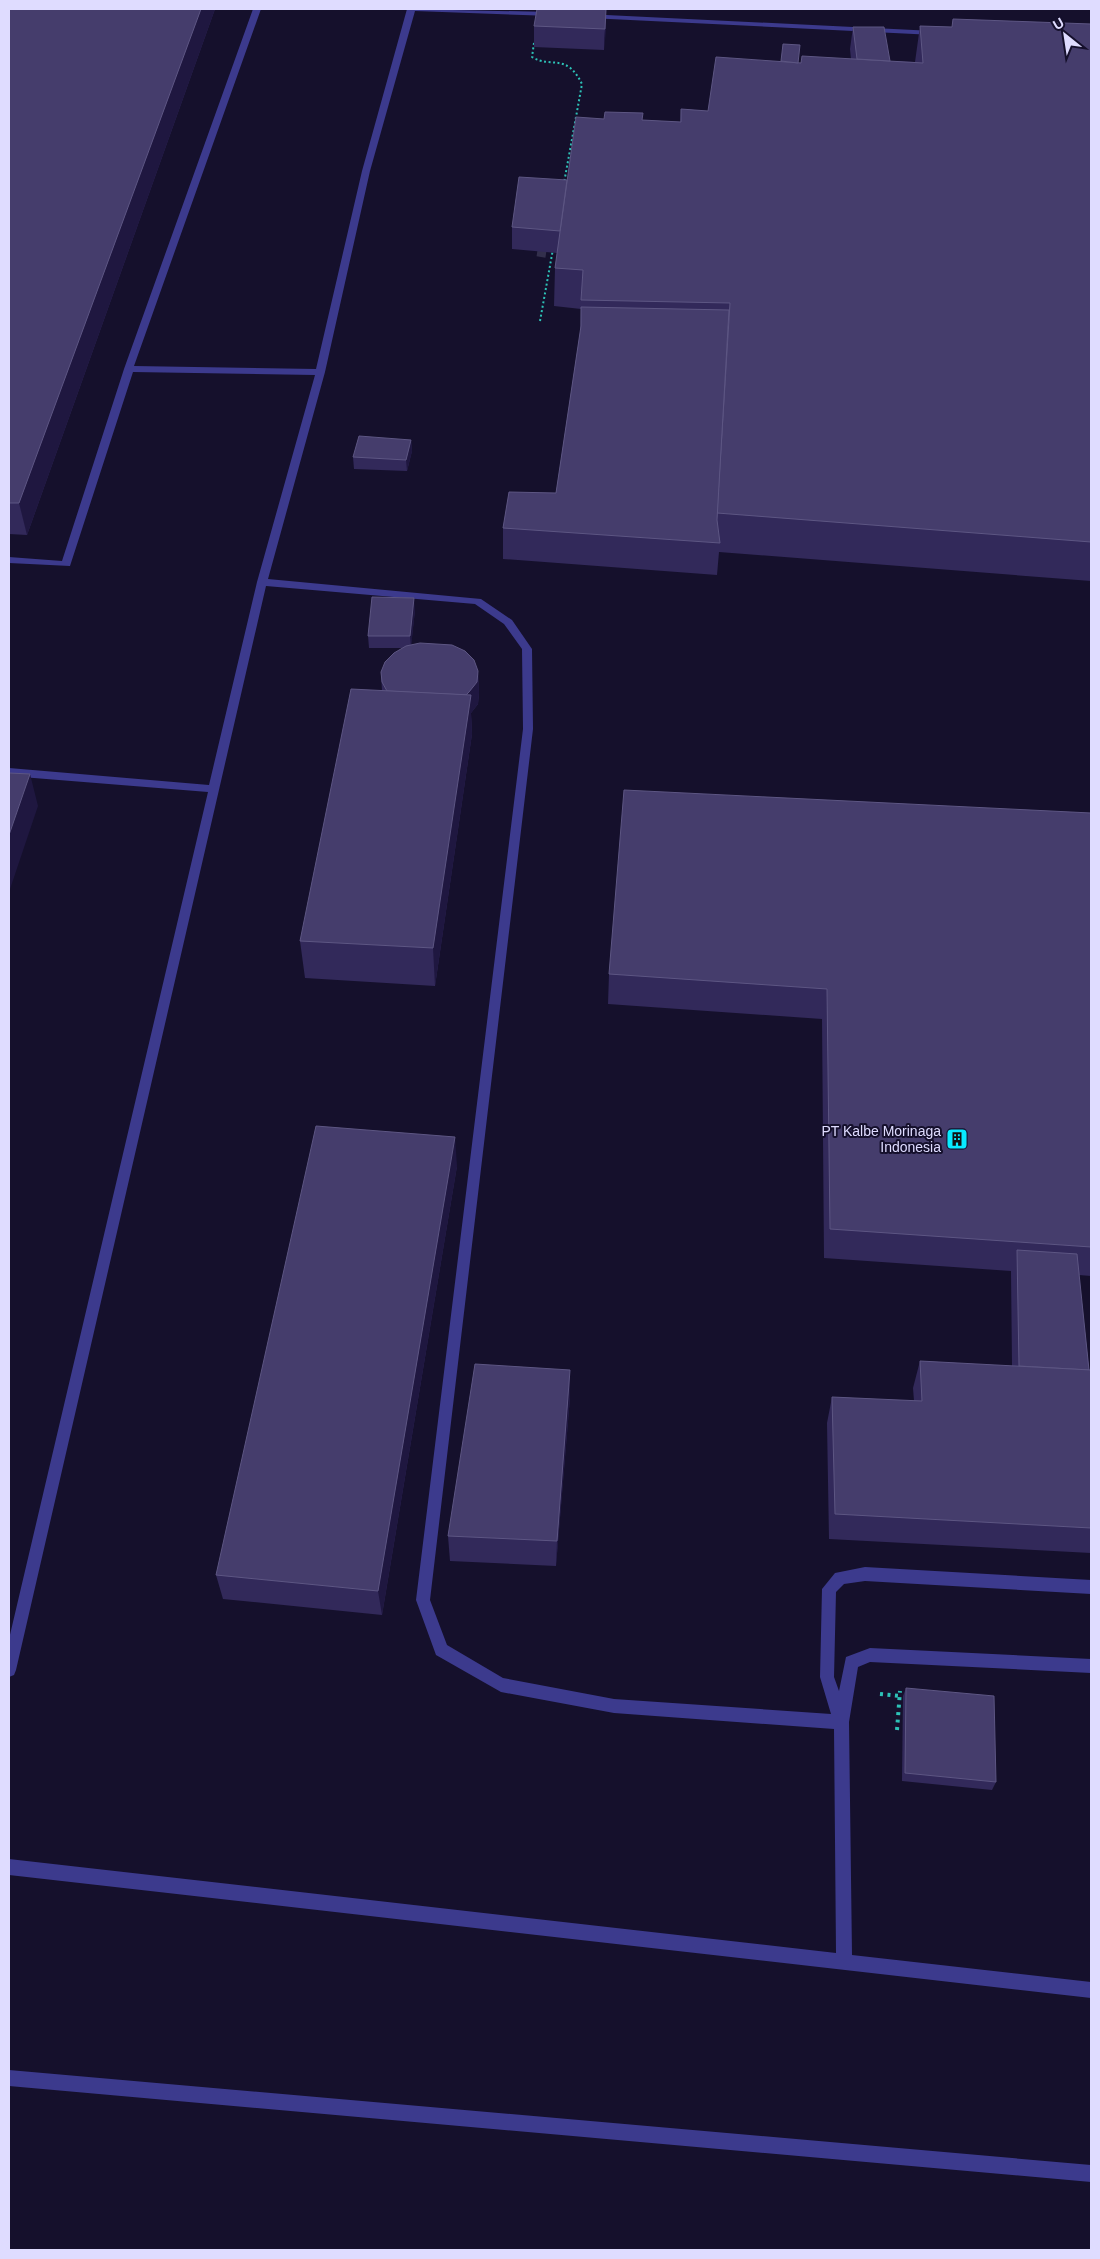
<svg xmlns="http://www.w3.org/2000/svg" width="1100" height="2259" font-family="Arial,sans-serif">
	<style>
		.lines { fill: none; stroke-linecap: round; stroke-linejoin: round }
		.minor-tunnel { stroke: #332f4c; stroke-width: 9; stroke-dasharray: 9 4.5; stroke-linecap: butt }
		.path-far1 { stroke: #2dc2b7; stroke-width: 2; stroke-dasharray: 2 2.5; stroke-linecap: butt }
		.path { stroke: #2dc2b7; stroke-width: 4; stroke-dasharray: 3 4.5; stroke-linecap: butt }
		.minor { fill: #3c3a8d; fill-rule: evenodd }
		.wall { fill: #32295a }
		.shaded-wall { fill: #1f1740 }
		.building { fill: #453d6c; stroke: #5d5683 }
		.labels { text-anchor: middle; stroke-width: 4; stroke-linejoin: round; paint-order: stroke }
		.poi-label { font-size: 14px; fill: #dfdcff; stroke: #15102c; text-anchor: end }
	</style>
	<rect width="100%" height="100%" fill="#15102c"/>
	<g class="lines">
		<path class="minor-tunnel" d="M541,257L544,237"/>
		<g class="path-far1">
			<path d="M534,43L532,57C552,69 566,52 582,84L564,183"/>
			<path d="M540,321L553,249"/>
		</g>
		<g class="path">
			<path d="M880,1694L900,1696"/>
			<path d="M897,1730L900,1691"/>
		</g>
		<g class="minor">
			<path d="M253,9H261L134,366L316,369L362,171L407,9L552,12L556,14L552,16L415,11L370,171L325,372L268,579L481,599L512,620L532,649L533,729L430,1600L447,1645L503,1678L614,1699L831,1714L820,1677L822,1589L835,1573L865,1567L1091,1580V1594L865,1581L844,1584L836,1592L834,1677L839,1691L846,1657L870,1648L1091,1659V1673L870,1662L858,1667L849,1722L852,1955L1091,1982V1998L9,1875V1859L836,1953L834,1729L614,1713L501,1692L436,1655L416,1600L523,729L522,649L504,624L475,604L266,586L16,1670L14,1675L9,1677V1639L208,792L9,776V768L209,785L257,582L315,375L133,372L70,566L9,563V557L62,561L124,369Z"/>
			<path d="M586,14L934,31L938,33L934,35L589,18L585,16Z"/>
			<path d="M9,2070L1091,2165V2182L9,2086Z"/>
		</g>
	</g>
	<g class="wall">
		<path d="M9,9H215L27,535L9,534Z"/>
		<path d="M606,9L604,50L534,47V26Z"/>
		<path d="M1091,24V581L719,552L717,575L503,559V528L556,493L580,333L581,309L554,306L555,268L557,253L512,249V227L567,180L643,120L680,122L681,109L708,111L798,63L851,59L850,49L853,27L890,61L915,62L920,26L952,27Z"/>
		<path d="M411,440L412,451L407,471L354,469L353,457Z"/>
		<path d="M415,610L411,645L478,671L479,693L478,704L471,713L472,734L435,986L305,978L300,941L382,691L381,672L403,648H369L368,636Z"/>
		<path d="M1091,813V1276L1079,1275L1089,1370H1091V1553L829,1539L827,1423L832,1397L914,1401L913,1388L920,1361L1012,1366L1011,1271L824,1258L822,1019L608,1004L609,974Z"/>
		<path d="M457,1166L382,1615L223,1599L216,1575Z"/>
		<path d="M570,1397L556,1566L450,1561L448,1536Z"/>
		<path d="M906,1688L996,1782L992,1790L902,1781L903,1696Z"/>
	</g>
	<g class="shaded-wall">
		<path d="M201,9H215L27,535L19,503Z"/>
		<path d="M606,9V31L604,50L605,29Z"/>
		<path d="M411,440L412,451L407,471L406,460Z"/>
		<path d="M414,598L415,610L411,648L410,636Z"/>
		<path d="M478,671L479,693L478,704L471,713L472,734L435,986L433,948L443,728Z"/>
		<path d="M30,774L38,806L9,892V835Z"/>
		<path d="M455,1137L457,1166L382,1615L378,1591Z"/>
		<path d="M570,1370V1397L556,1566L557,1541Z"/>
	</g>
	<g class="building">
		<path d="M9,9H201L19,503H9Z"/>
		<path d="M537,9H606L605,29L534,26Z"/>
		<path d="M953,19L1091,24V542L717,513L730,303L581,300L583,270L555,268L576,117L604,119L605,112L643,113L642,120L681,122V109L708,111L716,57L801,63L802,56L923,63L920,26L952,27Z"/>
		<path d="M853,27H884L890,61L857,59Z"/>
		<path d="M783,44L800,45L798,63L781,61Z"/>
		<path d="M519,177L567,180L560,231L512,227Z"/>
		<path d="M581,307L729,310L717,520L720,543L503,528L509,492L556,493L581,326Z"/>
		<path d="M359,436L411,440L406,460L353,457Z"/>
		<path d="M372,597L414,598L410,636H368Z"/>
		<path d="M420,643L452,645L465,651L474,660L478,671L477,682L469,692L466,695L387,691L382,682L381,672L385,662L394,653L406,646Z"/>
		<path d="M351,689L471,695L433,948L300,941Z"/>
		<path d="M9,773L30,774L9,835Z"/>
		<path d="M624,790L1091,813V1247L830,1229L827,989L609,974Z"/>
		<path d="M316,1126L455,1137L378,1591L216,1575Z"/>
		<path d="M1017,1250L1077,1254L1089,1370L1019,1366Z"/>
		<path d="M920,1361L1091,1370V1528L835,1514L832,1397L922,1401Z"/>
		<path d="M475,1364L570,1370L557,1541L448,1536Z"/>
		<path d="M906,1688L994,1696L996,1782L905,1773Z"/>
	</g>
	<defs>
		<g id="building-square" transform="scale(1.125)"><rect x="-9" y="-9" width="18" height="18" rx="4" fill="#08eaff" stroke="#15102c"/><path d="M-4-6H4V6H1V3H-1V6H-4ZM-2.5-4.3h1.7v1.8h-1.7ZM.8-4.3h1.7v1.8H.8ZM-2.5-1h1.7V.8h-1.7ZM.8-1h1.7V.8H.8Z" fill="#111"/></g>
	</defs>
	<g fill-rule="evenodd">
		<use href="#building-square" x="957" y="1139"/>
	</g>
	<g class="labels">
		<g class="poi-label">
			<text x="941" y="1136">PT Kalbe Morinaga<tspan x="941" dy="16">Indonesia</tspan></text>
		</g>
	</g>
	<rect width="1100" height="2259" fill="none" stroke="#dfdcff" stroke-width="20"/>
	<g transform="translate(1065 35) rotate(330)" stroke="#15102c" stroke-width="4" paint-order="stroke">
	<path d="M0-4L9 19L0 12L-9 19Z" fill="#dfdcff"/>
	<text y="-8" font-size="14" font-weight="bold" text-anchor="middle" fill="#dfdcff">U</text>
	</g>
</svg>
